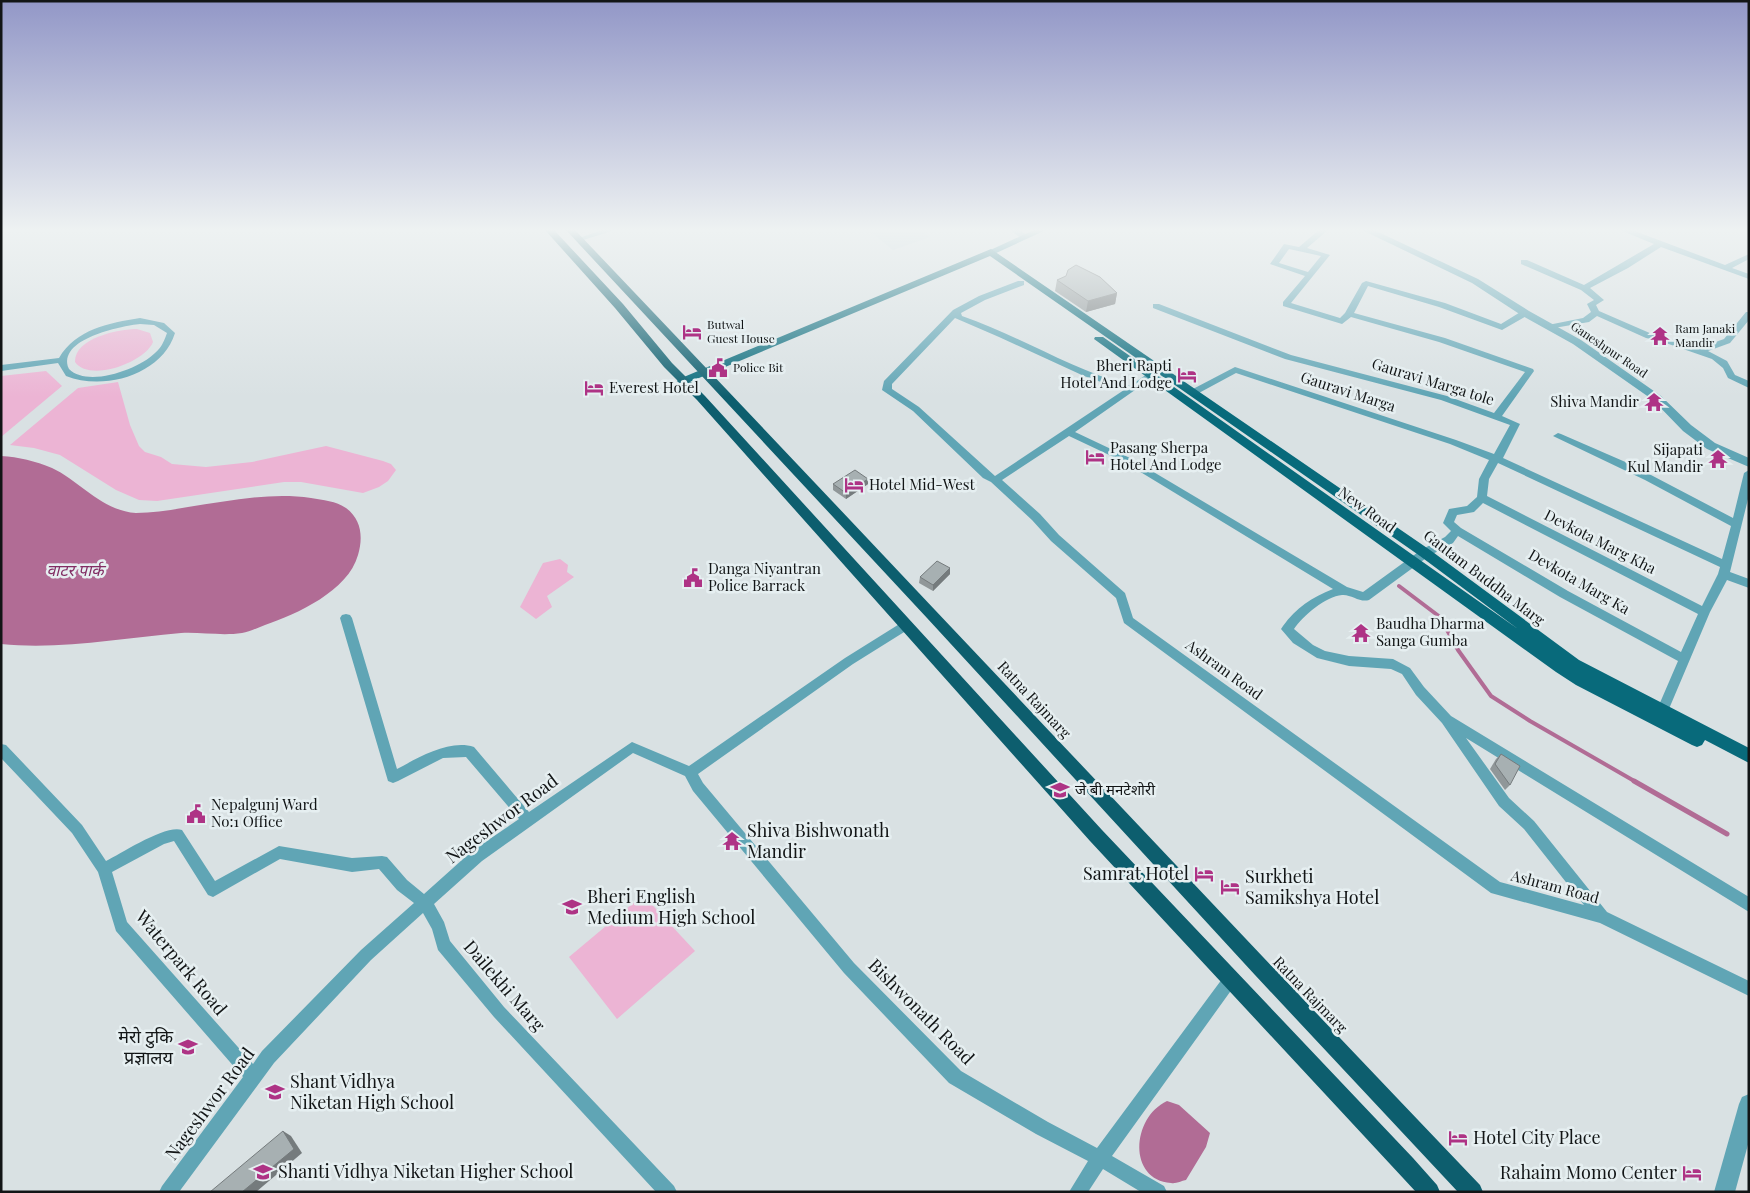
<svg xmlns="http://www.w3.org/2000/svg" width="1750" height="1193" font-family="'Playfair Display','Noto Sans Devanagari',serif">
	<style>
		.built { fill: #c5d6db }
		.green { fill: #ecb4d4 }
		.water { fill: #b16c95 }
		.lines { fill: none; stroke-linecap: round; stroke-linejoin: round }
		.stream-far1 { stroke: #b16c95; stroke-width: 4 }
		.stream { stroke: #b16c95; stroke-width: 5 }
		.minor { fill: #60a5b5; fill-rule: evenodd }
		.tertiary { fill: #60a5b5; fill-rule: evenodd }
		.secondary { fill: #268497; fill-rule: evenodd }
		.primary { fill: #086a7b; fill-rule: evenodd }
		.trunk { fill: #0d5e6e; fill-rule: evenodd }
		.wall { fill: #909799 }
		.shaded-wall { fill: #757b7d }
		.building { fill: #a7b0b2; stroke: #757b7d }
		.labels { text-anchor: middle; stroke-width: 5; stroke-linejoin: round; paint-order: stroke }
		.far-poi-label { font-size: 12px; fill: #121516; stroke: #e6eff1; text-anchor: start }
		.far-street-label { font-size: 12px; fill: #121516; stroke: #e6eff1 }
		.poi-label { font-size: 15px; fill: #121516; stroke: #e6eff1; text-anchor: start }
		.street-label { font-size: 15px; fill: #121516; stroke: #e6eff1 }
		.water-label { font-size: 16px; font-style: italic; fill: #812c63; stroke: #e6eff1 }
		.near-street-label { font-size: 18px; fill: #121516; stroke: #e6eff1 }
		.near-poi-label { font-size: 18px; fill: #121516; stroke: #e6eff1; text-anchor: start }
	</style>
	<rect width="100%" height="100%" fill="#d9e1e3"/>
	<path class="built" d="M868,230H920L930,237L893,250Z"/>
	<g class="green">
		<path d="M137,329L150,333L153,342C145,362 90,383 75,362C74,338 119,329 137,329Z"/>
		<path d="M46,371L62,386L1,437V376Z"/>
		<path d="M118,382L130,425L139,446L145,452L161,457L172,464L206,467L252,462L326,446L383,461L391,464L396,470L388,481L379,487L363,493L301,482H284L157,501L139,500L116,490L60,455L34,448L10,445L78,388Z"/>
		<path d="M560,559L568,565L567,572L574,577L547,596L552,607L536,619L520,607L543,563Z"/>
		<path d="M643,895L695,951L617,1019L569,957Z"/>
	</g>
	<g class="water">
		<path d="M1,456C19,457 35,461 52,468C80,481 102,511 136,513C153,513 171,510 188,507C229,501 270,492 311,498C323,500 336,501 346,508C362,520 363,538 358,555C348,591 297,614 265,625C257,628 249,632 242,633C222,636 201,632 181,633C122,638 61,650 1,644Z"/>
		<path d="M1167,1101L1179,1105L1210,1133L1206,1147L1186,1180C1181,1181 1176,1184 1171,1183C1128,1180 1131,1118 1167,1101Z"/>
	</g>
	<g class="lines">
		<path class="stream-far1" d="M1399,586L1440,617L1458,650L1491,696L1530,721L1636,782"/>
		<path class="stream" d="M1634,781L1727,834"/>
		<g class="minor">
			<path d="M602,230H615L580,241L576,239Z"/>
			<path d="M1010,230H1020L1029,237L1022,239Z"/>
			<path d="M1319,230H1328L1307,248L1330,255L1291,303L1340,318L1345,313L1362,283L1366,281L1445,303L1501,324L1522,311H1528V315L1502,330L1439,307L1368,286L1354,313L1445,338L1533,369L1534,371L1502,416L1520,424L1503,458L1722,559L1731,526L1645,480L1553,436L1558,433L1561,434L1630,464L1733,518L1744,473L1749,470V495L1730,572L1749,579V588L1727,580L1710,612L1663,723L1659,724L1655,723L1653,719L1678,661L1560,597L1458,536L1453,543L1429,556L1369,600C1360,603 1351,594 1342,595C1326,596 1303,616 1294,629L1313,645L1325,651L1349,656L1393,659L1410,668L1424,687L1451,716L1749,897V912L1466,738L1509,798L1534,821L1607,912L1749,981V996L1600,923L1491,893L1124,623L1116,598L1051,541L1032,520L991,482L983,478L913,411L882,390L884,381L953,310L979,296L1018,281H1024V285L985,300L961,313L962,316C1020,336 1071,369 1130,386L1147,374L1150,373L1155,376L1075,432L1130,458L1347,587L1363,592L1421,550L1445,537L1451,531L1443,523L1449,509L1467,506L1477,497L1479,479L1489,460L1450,444L1236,373L1197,394H1191V390L1235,367L1456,440L1494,454L1510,425L1441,400L1285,359L1153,308V304H1159L1291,355L1447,396L1494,413L1525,372L1439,342L1351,317L1342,324L1283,306V302L1305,276L1270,264L1284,244L1299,247ZM1289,249L1321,256L1308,272L1279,263ZM955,318L999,337L1084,376L1124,390L995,476L919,407L892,389V384ZM1069,436L1124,462L1333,589C1312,597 1296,608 1283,626L1281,629L1293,643L1317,658L1349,666L1391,669L1402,674L1416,695L1442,723L1499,806L1524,829L1584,905L1500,882L1133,618L1125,593L1059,535L1040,514L1002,480ZM1498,463L1720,567L1718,574L1702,606L1487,496L1489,479ZM1483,503L1698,614L1681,652L1568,591L1461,528L1454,522L1457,515L1474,512Z"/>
			<path d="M1620,230H1632L1725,265L1749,254V259L1732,268L1749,274V279L1661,247L1628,268L1590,288L1604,300L1596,305L1599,311L1652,334L1666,337L1692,348H1699L1724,339L1746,312H1749V320L1730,343L1708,351L1727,361L1735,375L1749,381V388L1728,378L1723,368L1712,359L1660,341L1646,338L1597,316L1589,322L1548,329V325L1583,318L1591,312L1587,304L1594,300L1581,290L1521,264V260H1527L1584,285L1654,244Z"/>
			<path d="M140,318L164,323L175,333C162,375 104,391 66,376L58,363L1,371V365L59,358C76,329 109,323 140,318ZM140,324L154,325L167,333C164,341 162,347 155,353C139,369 88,388 69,369C56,339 121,326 140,324Z"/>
			<path d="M346,614L350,615L352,618L397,769C418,758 449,739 474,747L529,812L632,742L689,766L845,658L901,623H909L911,626L909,629L853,664L698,774L703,783L854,963L961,1071L1048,1122L1097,1148L1225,975L1230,972L1235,975L1238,980L1235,985L1112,1156L1164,1186L1167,1192H1141L1103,1169L1088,1192H1069L1088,1161L1036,1134L949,1083L844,973L693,791L685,776L633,753L482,861L434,904L444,922L450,941L504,1007L674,1186L677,1192H656L494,1017L438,950L432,929L423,913L371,960L274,1063L179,1192H159L162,1186L243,1077L116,931L98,872L72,833L1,758V744L6,745L82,825L106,861C122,853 166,824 182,830L215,881L279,846L352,858L382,856L387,857L407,880L424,894L472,851L519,819L466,757L443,758L398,781L393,783L388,781L340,618L342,615ZM174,841L208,895L213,897L280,859L352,872L379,869L397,890L414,903L361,950L262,1051L253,1064L127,922L112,872L164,844Z"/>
		</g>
		<g class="tertiary">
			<path d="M1362,230H1374L1478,279L1529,311L1581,340L1661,396L1691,425L1715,443L1749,458V467L1707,449L1683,431L1653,400L1573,344L1521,315L1472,283Z"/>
			<path d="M1749,1094V1141L1735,1192H1714L1739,1104L1742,1097Z"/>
		</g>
		<path class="secondary" d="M1034,230H1046L994,254H988L986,252Z"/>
		<path class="primary" d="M991,249L1430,550L1579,660L1749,748V763L1705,740L1702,745L1697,747L1692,745L1576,685L1556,672L1094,339L1095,337H1103L1518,629L1420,556L990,256L687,383H679L677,381L679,379Z"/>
		<g class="trunk">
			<path d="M545,230H554L623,304L672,363L705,396L1102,830L1413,1158L1437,1185L1440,1192H1416L1090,841L697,400L664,367L615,308Z"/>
			<path d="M566,230H575C878,548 1177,868 1480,1185L1483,1192H1458L1255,975L927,618Z"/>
		</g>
	</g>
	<g class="wall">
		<path d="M1057,280L1117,293L1115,304L1086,312L1055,291Z"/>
		<path d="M868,479V484L846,499L833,490V484Z"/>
		<path d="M950,568V574L933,591L919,583L920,577Z"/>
		<path d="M1501,754L1510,785L1505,790L1490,769L1496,759Z"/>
	</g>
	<g class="shaded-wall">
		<path d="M1117,293L1115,304L1086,312L1088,301Z"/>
		<path d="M868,479V484L846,499V493Z"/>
		<path d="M950,568V574L933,591V585Z"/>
		<path d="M283,1131L291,1136L302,1153L256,1192H242Z"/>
	</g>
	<g class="building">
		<path d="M1076,265L1100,277L1117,293L1088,301L1057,280L1066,276L1068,270Z"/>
		<path d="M855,470L868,479L846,493L833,484Z"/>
		<path d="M937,561L950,568L933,585L920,577Z"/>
		<path d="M1501,754L1520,766L1510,785L1495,764Z"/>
		<path d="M283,1131L294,1149L242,1192H210Z"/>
	</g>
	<linearGradient id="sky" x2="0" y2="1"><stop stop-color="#9297c7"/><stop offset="0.58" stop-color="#eef2f2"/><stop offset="1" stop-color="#eef2f2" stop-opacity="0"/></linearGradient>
	<rect width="1750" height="397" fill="url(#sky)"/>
	<defs>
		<g id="hotel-bare" transform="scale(1.5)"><path d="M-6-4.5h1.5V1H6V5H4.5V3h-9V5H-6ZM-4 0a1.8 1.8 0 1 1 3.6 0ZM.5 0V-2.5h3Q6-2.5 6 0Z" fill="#ae3385" stroke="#e6eff1" stroke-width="2.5" paint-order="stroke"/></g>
		<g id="temple-bare" transform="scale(1.5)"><path d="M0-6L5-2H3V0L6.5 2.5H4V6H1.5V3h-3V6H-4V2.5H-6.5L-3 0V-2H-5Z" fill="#ae3385" stroke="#e6eff1" stroke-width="2.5" paint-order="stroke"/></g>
		<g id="civic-bare" transform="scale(1.5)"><path d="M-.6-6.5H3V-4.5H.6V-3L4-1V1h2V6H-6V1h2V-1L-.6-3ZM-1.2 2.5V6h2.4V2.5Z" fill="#ae3385" stroke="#e6eff1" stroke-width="2.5" paint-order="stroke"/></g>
		<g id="school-bare" transform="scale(1.5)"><path d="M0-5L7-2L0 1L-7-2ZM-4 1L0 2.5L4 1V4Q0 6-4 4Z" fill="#ae3385" stroke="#e6eff1" stroke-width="2.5" paint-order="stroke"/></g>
	</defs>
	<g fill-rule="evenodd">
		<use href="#hotel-bare" x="692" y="332"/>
		<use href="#temple-bare" x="1660" y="336"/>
		<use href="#civic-bare" x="718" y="368"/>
		<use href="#hotel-bare" x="1187" y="375"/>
		<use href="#hotel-bare" x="594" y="388"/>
		<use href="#temple-bare" x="1654" y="402"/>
		<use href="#hotel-bare" x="1095" y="457"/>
		<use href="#temple-bare" x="1718" y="459"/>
		<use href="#hotel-bare" x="854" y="485"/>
		<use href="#civic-bare" x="693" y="578"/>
		<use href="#temple-bare" x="1361" y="633"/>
		<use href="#school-bare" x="1060" y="790"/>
		<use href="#civic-bare" x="196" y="814"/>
		<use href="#temple-bare" x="732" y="841"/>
		<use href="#hotel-bare" x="1204" y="874"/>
		<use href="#hotel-bare" x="1230" y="887"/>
		<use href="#school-bare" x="572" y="907"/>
		<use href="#school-bare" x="188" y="1047"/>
		<use href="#school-bare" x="275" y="1092"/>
		<use href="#hotel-bare" x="1458" y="1138"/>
		<use href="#school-bare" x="263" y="1172"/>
		<use href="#hotel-bare" x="1692" y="1173"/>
	</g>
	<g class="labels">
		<g class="far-poi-label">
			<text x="707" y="329">Butwal<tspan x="707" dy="14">Guest House</tspan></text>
			<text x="1675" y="333">Ram Janaki<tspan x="1675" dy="14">Mandir</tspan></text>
			<text x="733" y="372">Police Bit</text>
		</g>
		<g class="far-street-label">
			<text transform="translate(1609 350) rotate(34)" y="4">Ganeshpur Road</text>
		</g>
		<g class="poi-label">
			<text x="1172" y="371" text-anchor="end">Bheri Rapti<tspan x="1172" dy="17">Hotel And Lodge</tspan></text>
			<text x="609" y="393">Everest Hotel</text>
			<text x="1639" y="407" text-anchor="end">Shiva Mandir</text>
			<text x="1110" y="453">Pasang Sherpa<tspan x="1110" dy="17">Hotel And Lodge</tspan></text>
			<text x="1703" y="455" text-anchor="end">Sijapati<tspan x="1703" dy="17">Kul Mandir</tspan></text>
			<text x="869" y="490">Hotel Mid-West</text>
			<text x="708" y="574">Danga Niyantran<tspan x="708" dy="17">Police Barrack</tspan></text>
			<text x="1376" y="629">Baudha Dharma<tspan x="1376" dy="17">Sanga Gumba</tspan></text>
			<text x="1075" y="795">जे बी मनटेशोरी</text>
			<text x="211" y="810">Nepalgunj Ward<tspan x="211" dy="17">No:1 Office</tspan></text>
		</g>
		<g class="street-label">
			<text transform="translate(1433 382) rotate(17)" y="5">Gauravi Marga tole</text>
			<text transform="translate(1348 392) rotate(18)" y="5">Gauravi Marga</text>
			<text transform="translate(1367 510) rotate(36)" y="5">New Road</text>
			<text transform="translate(1600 542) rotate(27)" y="5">Devkota Marg Kha</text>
			<text transform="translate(1484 578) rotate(37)" y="5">Gautam Buddha Marg</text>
			<text transform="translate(1579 582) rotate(30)" y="5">Devkota Marg Ka</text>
			<text transform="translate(1224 670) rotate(36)" y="5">Ashram Road</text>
			<text transform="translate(1034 700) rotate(47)" y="5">Ratna Rajmarg</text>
			<text transform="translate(1555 887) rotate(15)" y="5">Ashram Road</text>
			<text transform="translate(1310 995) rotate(46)" y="5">Ratna Rajmarg</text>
		</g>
		<g class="water-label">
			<text x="75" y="576">वाटर पार्क</text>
		</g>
		<g class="near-street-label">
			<text transform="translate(502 819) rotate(-37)" y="6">Nageshwor Road</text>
			<text transform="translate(181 963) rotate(50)" y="6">Waterpark Road</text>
			<text transform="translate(504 986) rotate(49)" y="6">Dailekhi Marg</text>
			<text transform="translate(921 1012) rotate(45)" y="6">Bishwonath Road</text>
			<text transform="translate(210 1104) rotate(-53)" y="6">Nageshwor Road</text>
		</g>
		<g class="near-poi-label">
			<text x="747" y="837">Shiva Bishwonath<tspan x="747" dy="21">Mandir</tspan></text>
			<text x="1189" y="880" text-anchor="end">Samrat Hotel</text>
			<text x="1245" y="883">Surkheti<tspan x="1245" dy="21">Samikshya Hotel</tspan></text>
			<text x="587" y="903">Bheri English<tspan x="587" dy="21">Medium High School</tspan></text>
			<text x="173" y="1043" text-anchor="end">मेराे टुकि<tspan x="173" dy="21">प्रज्ञालय</tspan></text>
			<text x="290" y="1088">Shant Vidhya<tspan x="290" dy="21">Niketan High School</tspan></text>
			<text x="1473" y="1144">Hotel City Place</text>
			<text x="278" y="1178">Shanti Vidhya Niketan Higher School</text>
			<text x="1677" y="1179" text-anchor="end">Rahaim Momo Center</text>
		</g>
	</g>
	<rect width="1750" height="1193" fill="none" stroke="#121516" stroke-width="5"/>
</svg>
